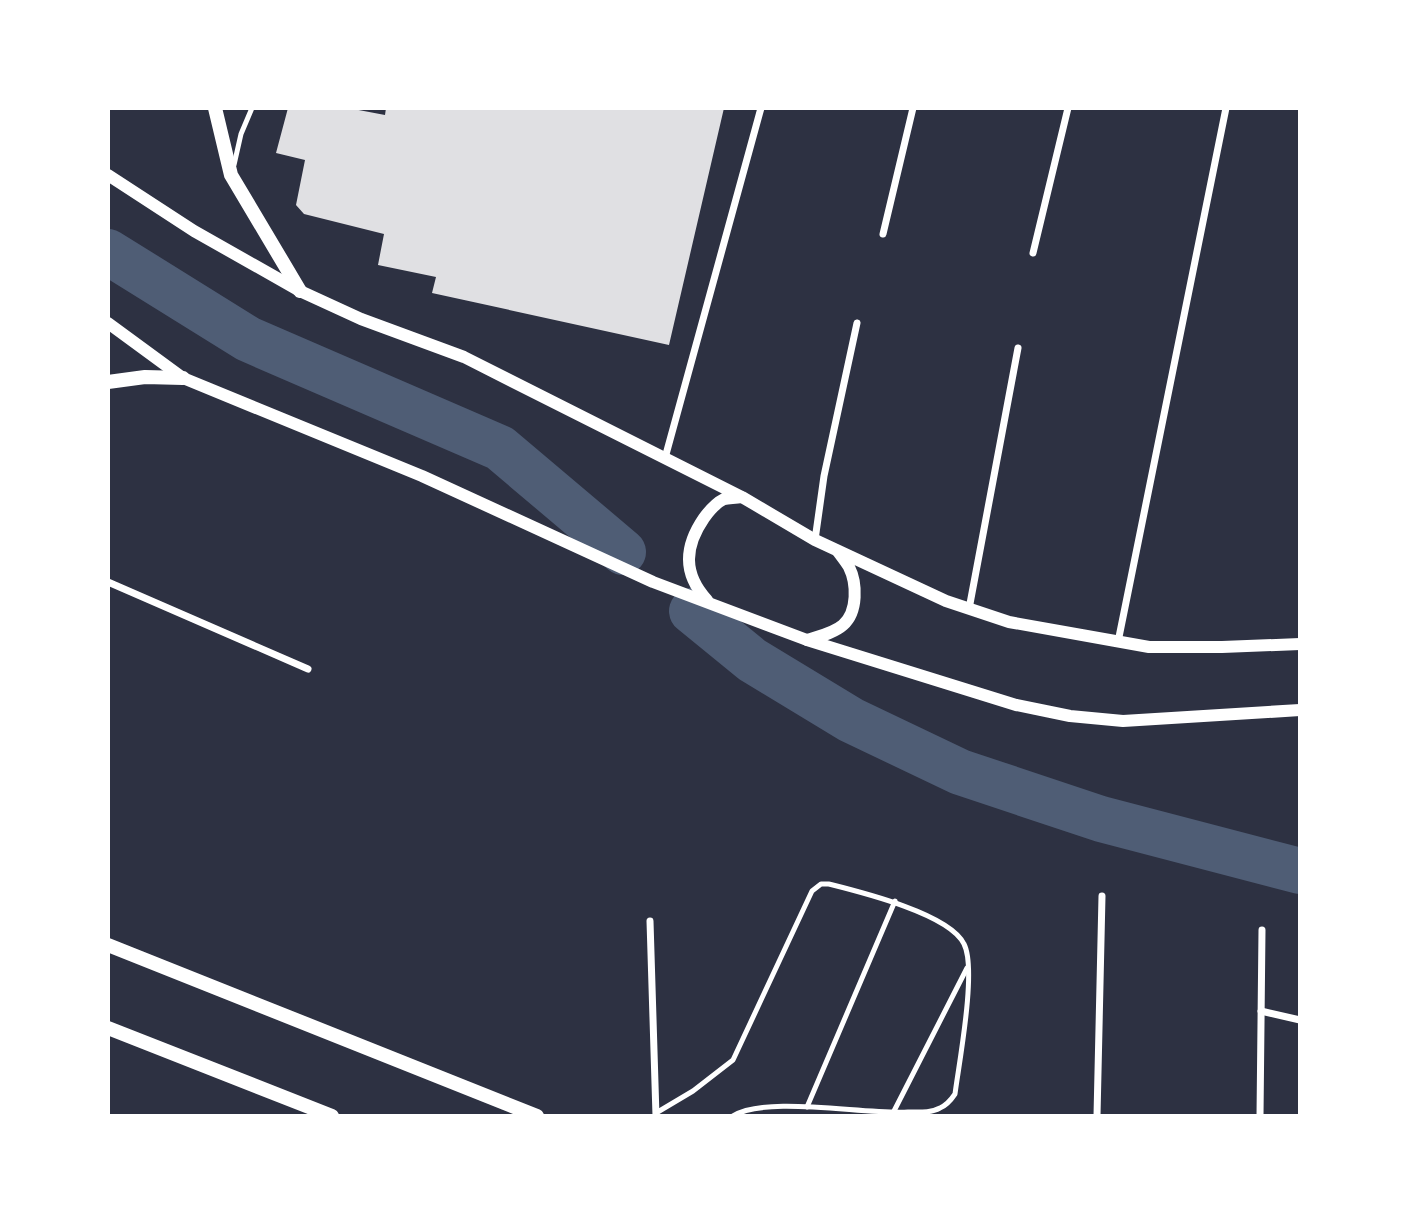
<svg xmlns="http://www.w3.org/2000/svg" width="1408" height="1224" font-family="'Work Sans',sans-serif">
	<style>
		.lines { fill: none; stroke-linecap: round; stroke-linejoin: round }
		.river { stroke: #4f5d75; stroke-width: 46 }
		.building { fill: #e0e0e3 }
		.service { stroke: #fff; stroke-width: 5 }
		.minor { stroke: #fff; stroke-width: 7 }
		.tertiary { stroke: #fff; stroke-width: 12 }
		.secondary { stroke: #fff; stroke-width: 14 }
	</style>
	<rect width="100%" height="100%" fill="#2d3142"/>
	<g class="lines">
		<g class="river">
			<path d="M108,252L248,339L500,448L623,552"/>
			<path d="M692,611L752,660L851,720L960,772L1101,819L1300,871"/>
		</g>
	</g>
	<path class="building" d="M288,108H348L385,115L386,108H724L669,345L432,293L436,277L378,265L384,234L304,214L296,205L305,160L276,153Z"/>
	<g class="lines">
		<g class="service">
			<path d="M234,165L241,134L252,108"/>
			<path d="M807,1107L895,901"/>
			<path d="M656,1113L693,1091L733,1060L812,891L821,884H829C861,892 950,914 964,944C977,969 959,1063 955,1094C951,1100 947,1105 940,1108C931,1113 919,1112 908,1112C865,1115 767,1095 733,1116"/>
			<path d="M893,1113L967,968"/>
		</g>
		<g class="minor">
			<path d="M883,234L913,108"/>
			<path d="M1033,253L1068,108"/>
			<path d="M665,458L761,108"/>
			<path d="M815,540L824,476L857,323"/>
			<path d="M108,582L308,669"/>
			<path d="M969,609L1018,348"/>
			<path d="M1118,642L1226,108"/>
			<path d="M650,921L656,1116"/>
			<path d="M1261,1011L1300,1020"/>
			<path d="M1097,1116L1102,896"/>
			<path d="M1260,1116L1262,930"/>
		</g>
		<g class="tertiary">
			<path d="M108,175L194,231L300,291L361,319L464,357L742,497L815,540L946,601L1009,622L1149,647H1222L1300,644"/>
			<path d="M108,323L183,378L422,476L653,582L807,640L1016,705L1070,716L1123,721L1300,710"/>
			<path d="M707,600C683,574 684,547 704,518C709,511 716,503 724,499C729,498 736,498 741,497"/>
			<path d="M807,640C820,636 834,633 843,625C858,612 857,583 849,567C846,562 842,557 839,553"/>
		</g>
		<g class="secondary">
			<path d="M215,108L231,175L300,291"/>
			<path d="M108,382L145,377L183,378"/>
			<path d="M108,945L537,1116"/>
			<path d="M108,1028L332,1116"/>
		</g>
	</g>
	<rect width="1408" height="1224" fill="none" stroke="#ffffff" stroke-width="220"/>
</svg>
